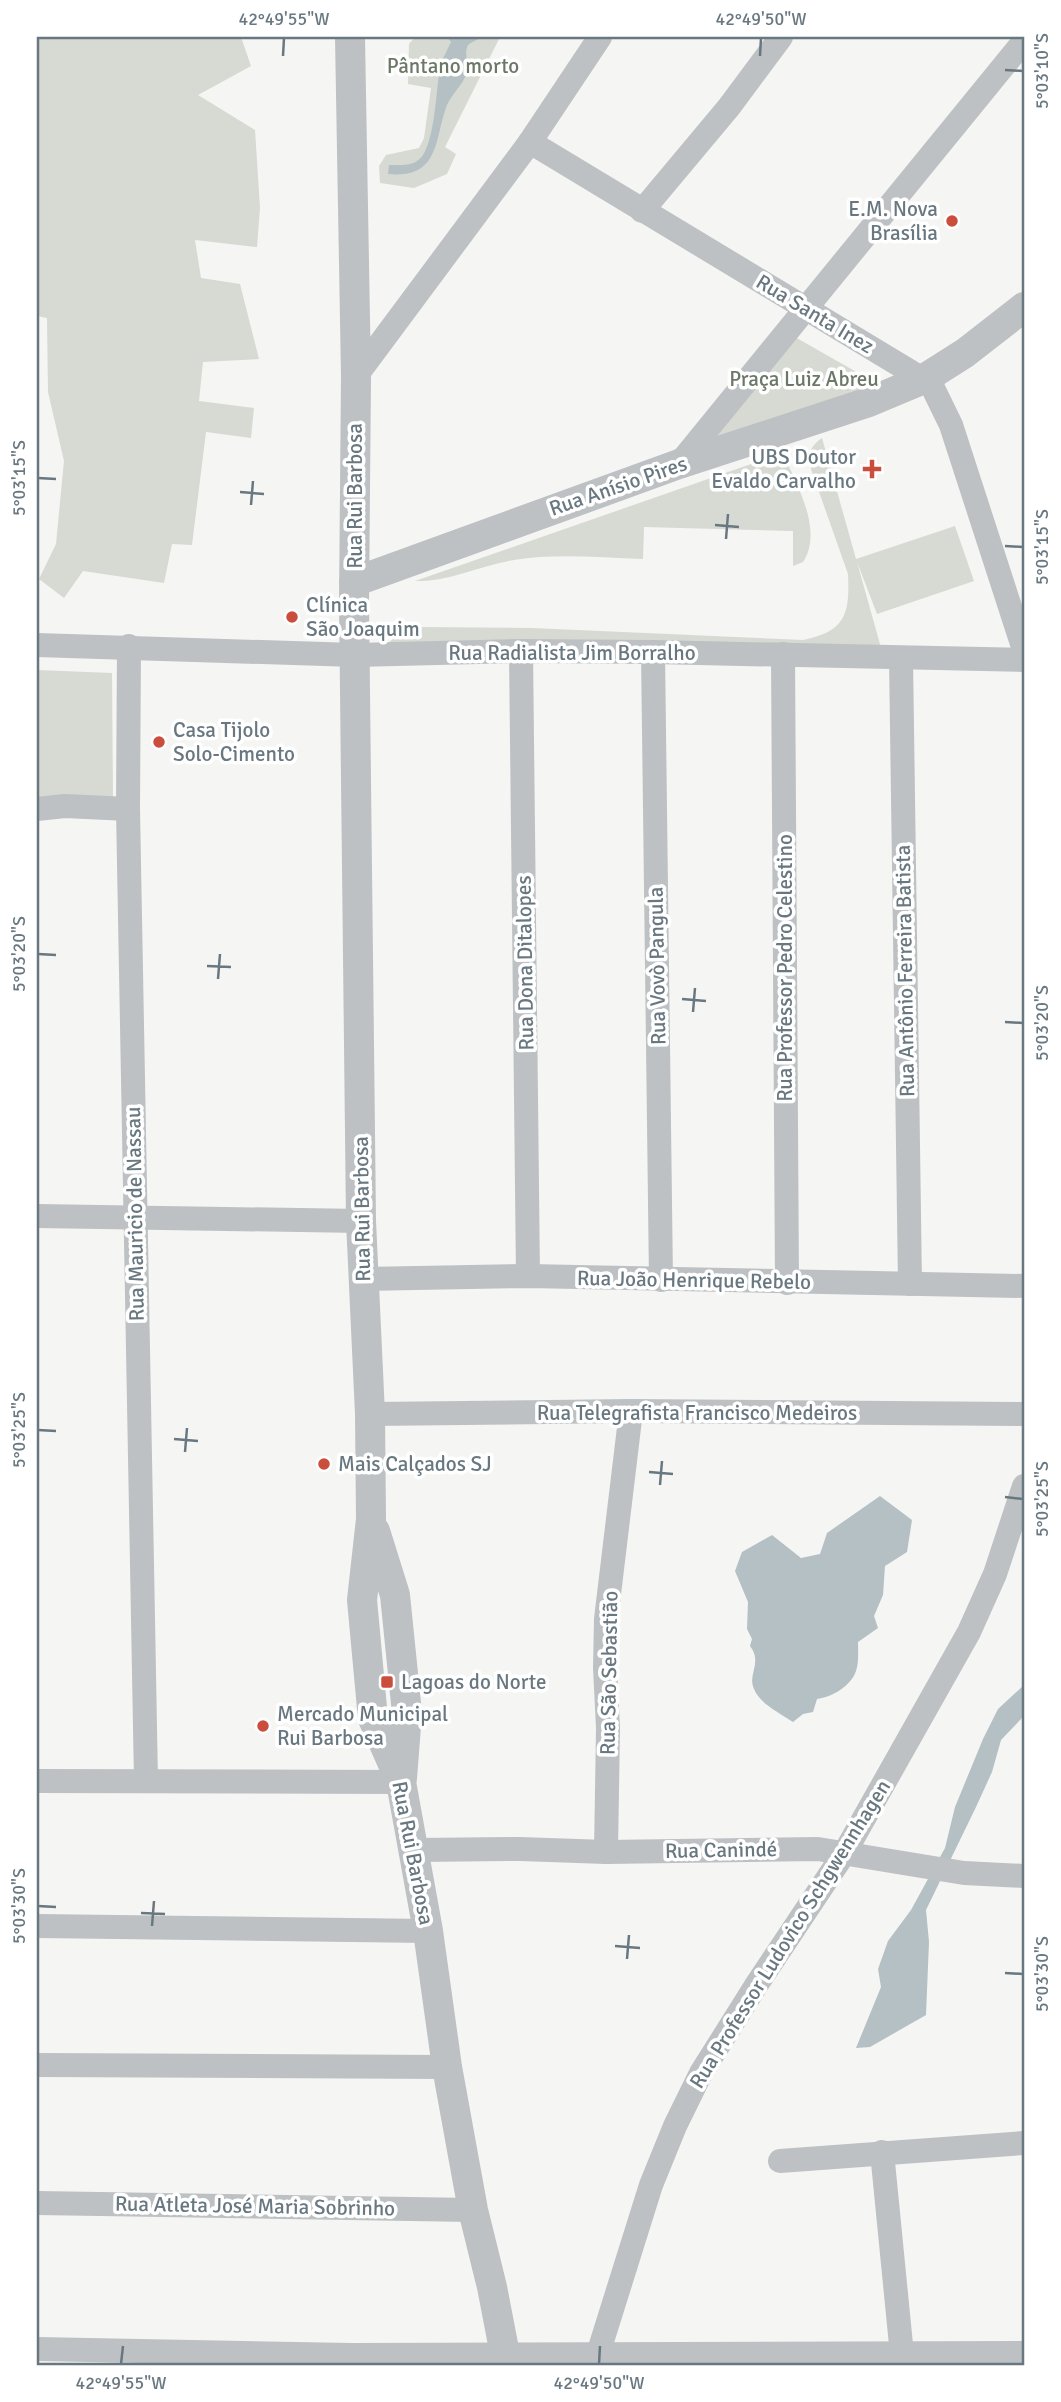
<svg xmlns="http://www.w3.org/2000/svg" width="1061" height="2402" font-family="Signika,sans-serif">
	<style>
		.green { fill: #d6dad2 }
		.water { fill: #b4c0c3 }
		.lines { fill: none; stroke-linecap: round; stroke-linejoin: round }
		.minor { stroke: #bdc1c4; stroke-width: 24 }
		.tertiary { stroke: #bdc1c4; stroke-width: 30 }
		.ticks { fill: none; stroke: #697880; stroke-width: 2.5 }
		.poi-dot { fill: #cb4e3d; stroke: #fff; stroke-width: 2.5 }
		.labels { text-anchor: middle; stroke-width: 7; stroke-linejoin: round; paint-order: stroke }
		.park-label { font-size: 21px; fill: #6c7866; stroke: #fff }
		.poi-label { font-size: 21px; fill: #697880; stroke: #fff; text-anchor: start }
		.street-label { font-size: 21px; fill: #697880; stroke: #fff }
		.neatline { fill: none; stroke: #697880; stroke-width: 2.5 }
		.ticks-label { font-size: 18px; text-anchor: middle; fill: #697880 }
	</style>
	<rect width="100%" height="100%" fill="#f5f5f3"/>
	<g class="green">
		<path d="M37,37H241L251,66L198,95L255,130L260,208L257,247L195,240L201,278L240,284L259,359L203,362L199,401L254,408L251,438L206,432L192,545L172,544L164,583L83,571L64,598L39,579L56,544L64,461L48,392L47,318L37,316Z"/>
		<path d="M415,37H500L445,147L456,154L447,174L414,188L380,183L379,166L386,155L419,148L424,138L431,88L408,84L409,44Z"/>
		<path d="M795,337L881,386L714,440Z"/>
		<path d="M822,438L856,559L955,526L974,581L877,614L857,562L883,655L377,652L399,634L416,627L532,628L803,640C845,631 850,615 848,574L811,469C808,454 809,447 822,438Z"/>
		<path d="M783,453C796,484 824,530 803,562L793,566V531L644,527L643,559C601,558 556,553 514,560C481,565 449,582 415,581Z"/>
		<path d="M37,670L112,673L113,800L37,799Z"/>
	</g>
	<g class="water">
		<path d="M447,37H481C478,40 471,42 468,45C463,53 470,64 467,72C464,84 452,93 447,105C434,138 441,179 388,174L389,165C398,165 410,166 417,161C434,152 436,93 439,75L438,69L451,42Z"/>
		<path d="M880,1496L912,1520L907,1552L885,1566L883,1595L874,1616L878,1628L858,1642C858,1651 859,1663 856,1671C851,1686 832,1697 817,1699L813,1712L803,1714L793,1722C780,1713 760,1704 754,1689C747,1674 763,1663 750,1646L752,1639L747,1629L748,1602L735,1571L742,1552L772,1535L801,1558L820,1554L827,1533Z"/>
		<path d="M1024,1685V1716L1001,1740L992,1772L976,1807L926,1910L929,1942L926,2015L870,2047L856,2048L881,1987L878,1969L888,1941L911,1910L945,1848L955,1807L983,1739L998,1709Z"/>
	</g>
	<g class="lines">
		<g class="minor">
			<path d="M530,142L931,384L951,425L1024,650"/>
			<path d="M642,211L729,107L781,37"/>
			<path d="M356,376L530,142L600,37"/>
			<path d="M679,464L1024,41"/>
			<path d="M37,645L355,655L521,651L653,652L1024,660"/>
			<path d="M129,646L128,809L146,1781"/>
			<path d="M521,651L528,1276"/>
			<path d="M653,652L661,1280"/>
			<path d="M783,654L787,1283"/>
			<path d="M901,658L910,1284"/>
			<path d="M37,809L65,806L128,809"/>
			<path d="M37,1216L361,1221"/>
			<path d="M363,1279L528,1276L1024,1286"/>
			<path d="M370,1414L631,1411L1024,1414"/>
			<path d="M37,1781L401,1782"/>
			<path d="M415,1850L520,1849L606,1852L818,1849L964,1873L1024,1876"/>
			<path d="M606,1852L608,1728L605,1668L606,1619L631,1411"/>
			<path d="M37,1926L428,1931"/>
			<path d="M37,2065L447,2067"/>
			<path d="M882,2152L903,2365"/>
			<path d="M780,2161L1024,2143"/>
			<path d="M37,2203L473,2210"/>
			<path d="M37,2349L352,2355L1024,2353"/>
			<path d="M598,2354L651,2185L675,2126L701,2073L757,1984L845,1852L969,1632L995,1574L1024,1486"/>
		</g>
		<g class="tertiary">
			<path d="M350,37L356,376L354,603L361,1221L370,1414L371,1519L362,1600L373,1719L401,1782L428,1931L447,2067L473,2210L492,2287L507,2365"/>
			<path d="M354,582L679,464L869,402L924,379L965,353L1024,307"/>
			<path d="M375,1531L395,1595L407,1713L402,1778"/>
		</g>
	</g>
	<path class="ticks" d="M283,56L284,38M760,56L761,38M1005,70L1023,71M38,478L56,479M240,492L264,494M251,505L253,481M715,525L739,527M726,539L728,514M1005,546L1023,547M38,954L56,955M207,966L231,967M218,979L220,954M682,999L706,1001M693,1012L695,988M1005,1022L1023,1023M38,1430L56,1431M174,1439L198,1441M185,1452L187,1428M649,1472L673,1474M660,1485L662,1461M1005,1497L1023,1499M38,1906L56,1907M141,1913L165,1914M152,1926L154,1901M615,1946L640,1948M627,1959L629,1935M1005,1973L1023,1974M121,2364L123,2346M599,2364L600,2346"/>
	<g class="poi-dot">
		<circle cx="952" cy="221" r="7"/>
		<path d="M868.5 458.5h7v7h7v7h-7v7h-7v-7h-7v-7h7z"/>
		<circle cx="292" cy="617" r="7"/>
		<circle cx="159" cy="742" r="7"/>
		<circle cx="324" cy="1464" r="7"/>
		<rect x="380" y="1675" width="14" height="14" rx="3.5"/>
		<circle cx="263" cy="1726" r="7"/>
	</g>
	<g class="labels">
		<g class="park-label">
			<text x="453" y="73">Pântano morto</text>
			<text x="804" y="386">Praça Luiz Abreu</text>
		</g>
		<g class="poi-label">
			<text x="938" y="216" text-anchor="end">E.M. Nova<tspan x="938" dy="24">Brasília</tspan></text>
			<text x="856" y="464" text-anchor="end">UBS Doutor<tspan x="856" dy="24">Evaldo Carvalho</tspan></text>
			<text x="306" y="612">Clínica<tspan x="306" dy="24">São Joaquim</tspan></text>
			<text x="173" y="737">Casa Tijolo<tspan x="173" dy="24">Solo-Cimento</tspan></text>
			<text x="338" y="1471">Mais Calçados SJ</text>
			<text x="401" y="1689">Lagoas do Norte</text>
			<text x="277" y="1721">Mercado Municipal<tspan x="277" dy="24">Rui Barbosa</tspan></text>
		</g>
		<g class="street-label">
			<text transform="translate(815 314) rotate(31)" y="7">Rua Santa Inez</text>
			<text transform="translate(618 486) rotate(-19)" y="7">Rua Anísio Pires</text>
			<text transform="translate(355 496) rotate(-90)" y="7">Rua Rui Barbosa</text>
			<text x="572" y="660">Rua Radialista Jim Borralho</text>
			<text transform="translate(525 963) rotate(-91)" y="7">Rua Dona Ditalopes</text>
			<text transform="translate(657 966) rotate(-91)" y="7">Rua Vovò Pangula</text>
			<text transform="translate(785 968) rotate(-90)" y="7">Rua Professor Pedro Celestino</text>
			<text transform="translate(905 971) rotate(-91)" y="7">Rua Antônio Ferreira Batista</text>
			<text transform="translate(362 1209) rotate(-91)" y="7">Rua Rui Barbosa</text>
			<text transform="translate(135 1214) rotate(-91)" y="7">Rua Mauricio de Nassau</text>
			<text transform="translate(694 1280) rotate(1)" y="7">Rua João Henrique Rebelo</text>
			<text x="697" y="1420">Rua Telegrafista Francisco Medeiros</text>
			<text transform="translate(609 1673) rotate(-89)" y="7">Rua São Sebastião</text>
			<text transform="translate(721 1850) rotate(-1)" y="7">Rua Canindé</text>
			<text transform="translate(413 1853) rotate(79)" y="7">Rua Rui Barbosa</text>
			<text transform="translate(790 1934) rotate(-58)" y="7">Rua Professor Ludovico Schgwennhagen</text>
			<text transform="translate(255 2206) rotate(1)" y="7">Rua Atleta José Maria Sobrinho</text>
		</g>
	</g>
	<rect width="1061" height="2402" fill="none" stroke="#ffffff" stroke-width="77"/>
	<rect x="38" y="38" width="985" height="2326" class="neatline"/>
	<g class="ticks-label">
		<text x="284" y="25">42°49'55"W</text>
		<text x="761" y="25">42°49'50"W</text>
		<text transform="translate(1042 71) rotate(-90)" y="6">5°03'10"S</text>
		<text transform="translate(19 478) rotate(-90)" y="6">5°03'15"S</text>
		<text transform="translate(1042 547) rotate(-90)" y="6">5°03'15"S</text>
		<text transform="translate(19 954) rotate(-90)" y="6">5°03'20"S</text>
		<text transform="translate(1042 1023) rotate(-90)" y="6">5°03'20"S</text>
		<text transform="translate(19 1430) rotate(-90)" y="6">5°03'25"S</text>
		<text transform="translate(1042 1499) rotate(-90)" y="6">5°03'25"S</text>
		<text transform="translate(19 1906) rotate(-90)" y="6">5°03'30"S</text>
		<text transform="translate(1042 1974) rotate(-90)" y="6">5°03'30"S</text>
		<text x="121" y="2389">42°49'55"W</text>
		<text x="599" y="2389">42°49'50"W</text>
	</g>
</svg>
